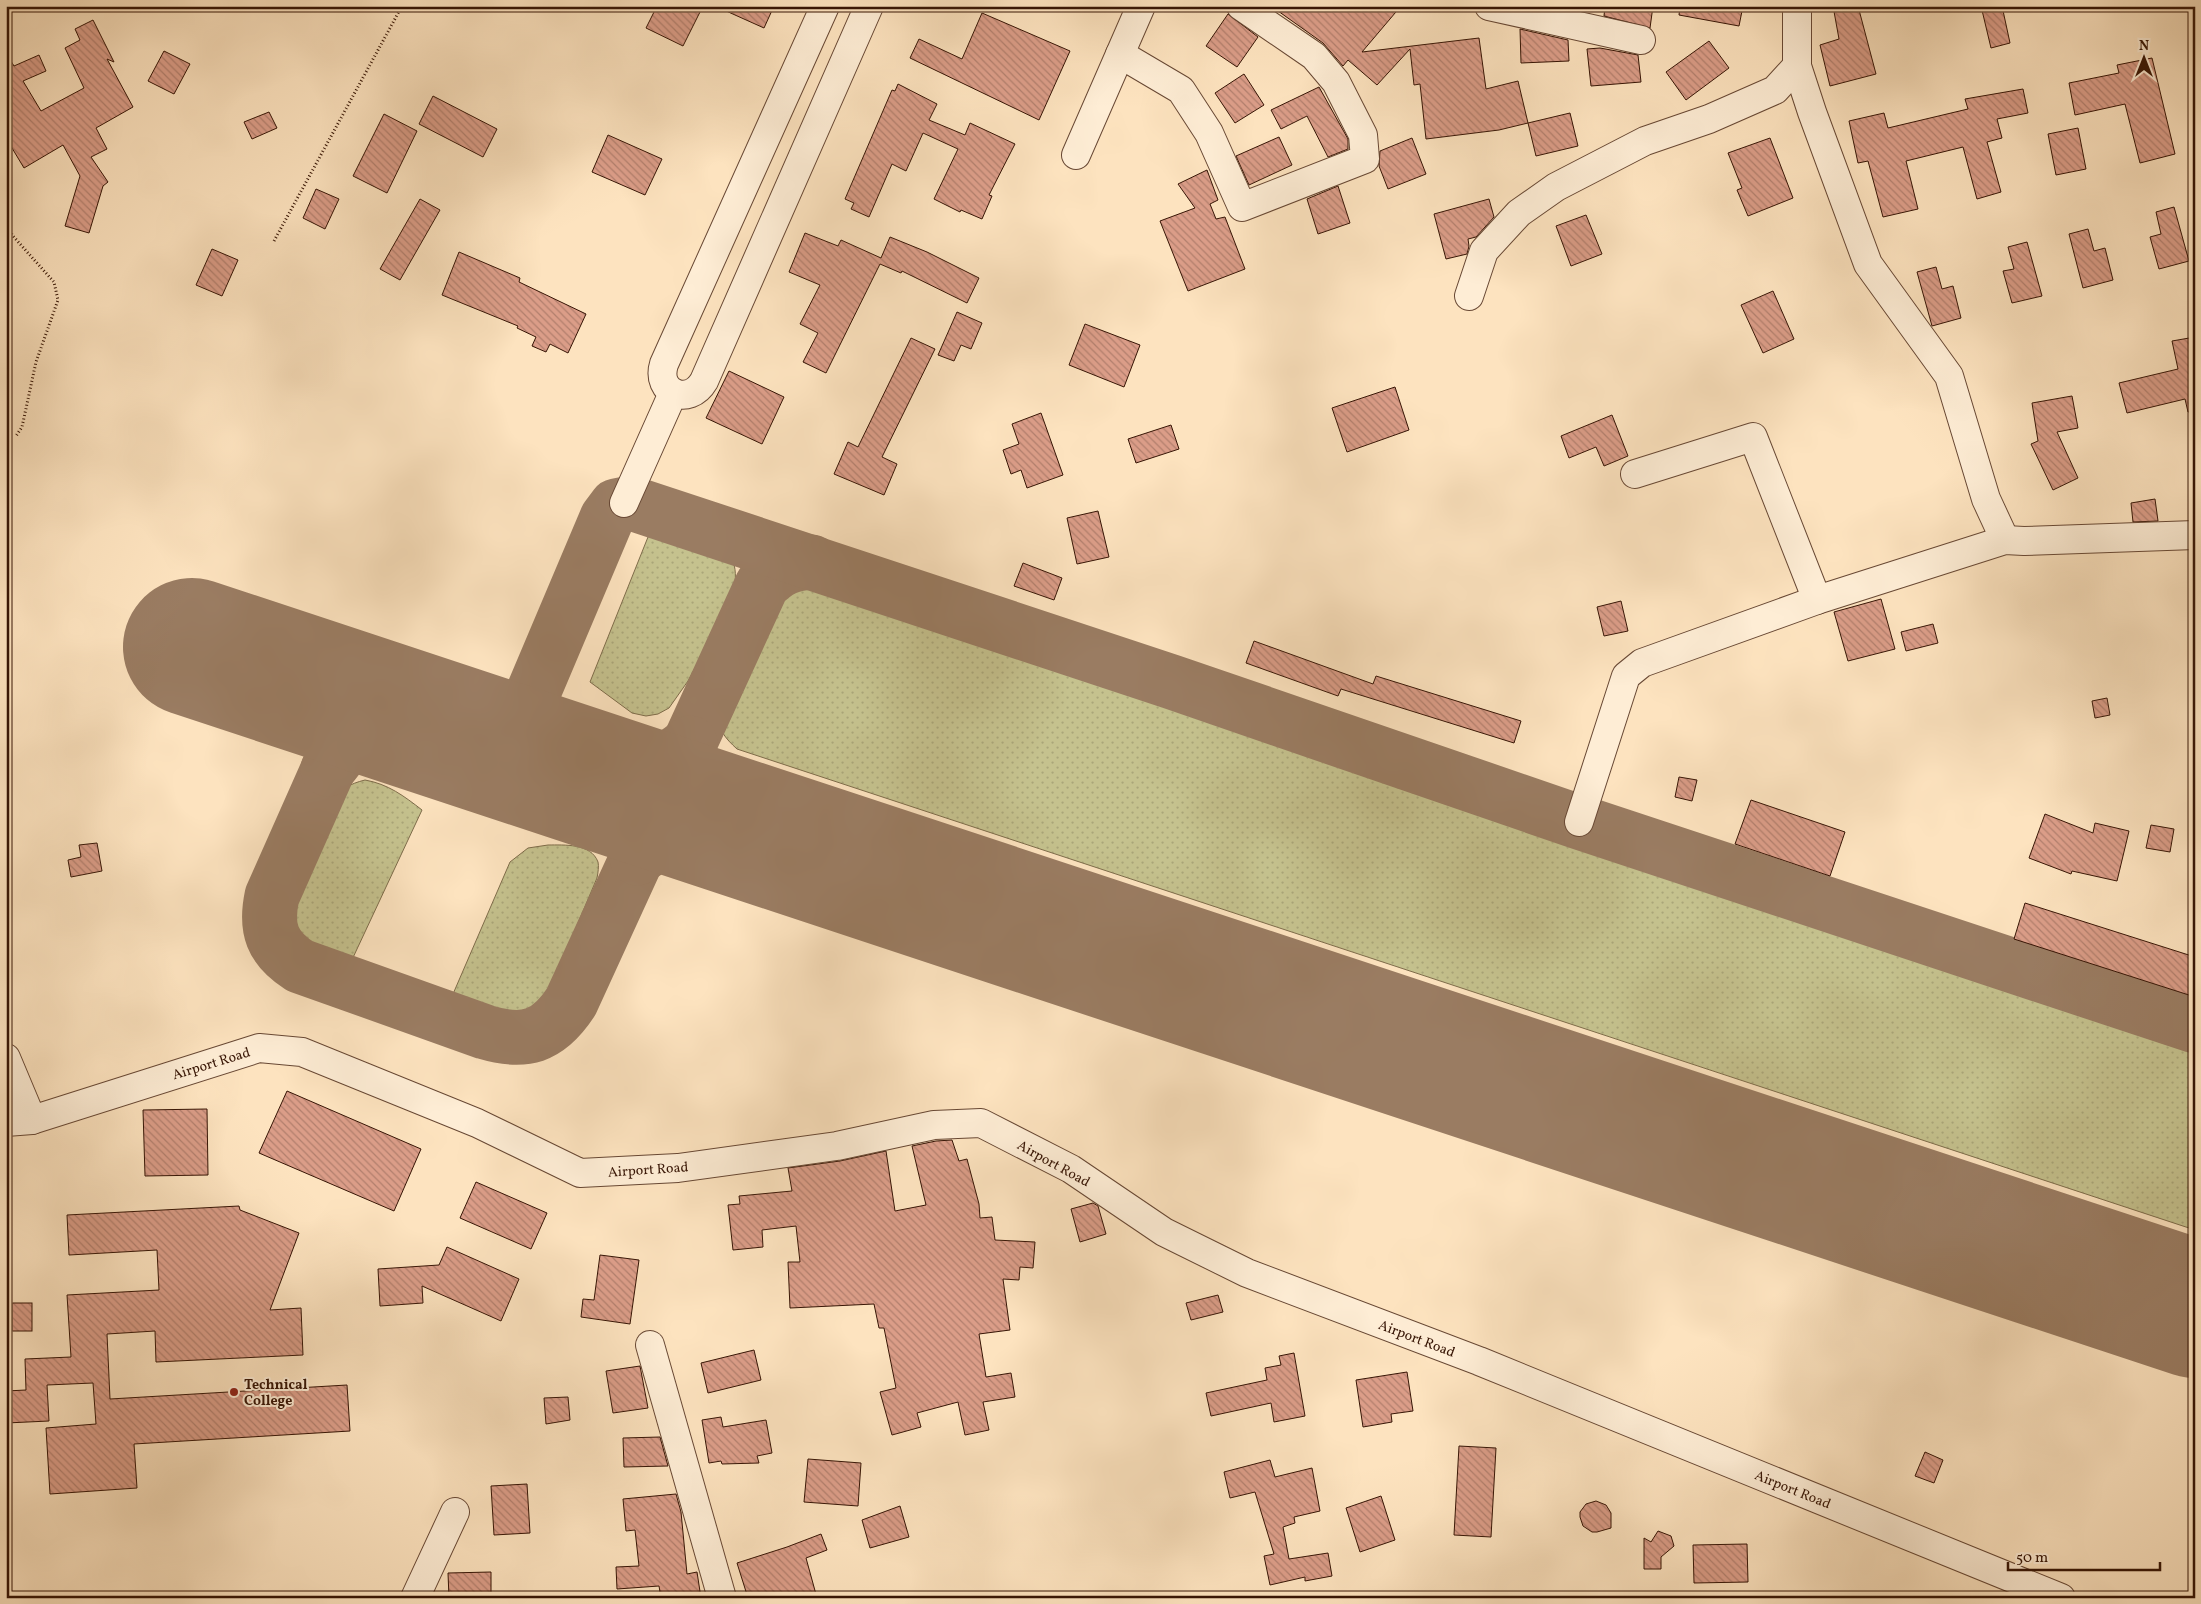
<svg xmlns="http://www.w3.org/2000/svg" width="2201" height="1604" font-family="Vollkorn,serif">
	<style>
		.grass { fill: url(#grass-dots); stroke: #7e6c4a }
		.lines { fill: none; stroke-linecap: round; stroke-linejoin: round }
		.taxiway { stroke: #9a7c62; stroke-width: 55 }
		.runway { stroke: #9a7c62; stroke-width: 138 }
		.building { fill: url(#building-back-hatch); stroke: #371505 }
		.minor-casing { stroke: #684834; stroke-width: 30 }
		.path { stroke: #371505; stroke-width: 3; stroke-dasharray: 1 2.5; stroke-linecap: butt }
		.minor { stroke: #feedd5; stroke-width: 28 }
		.poi-dot { fill: #8f2418; stroke: #feedd5; stroke-width: 2 }
		.labels { text-anchor: middle; stroke-width: 4; stroke-linejoin: round; paint-order: stroke }
		.street-label { font-size: 14px; fill: #371505; stroke: #feedd5 }
		.poi-label { font-size: 14px; font-weight: bold; fill: #371505; stroke: #feedd5; text-anchor: start }
	</style>
	<defs>
		<pattern id="grass-dots" width="8" height="8" patternUnits="userSpaceOnUse" patternTransform="scale(1.25)"><rect width="8" height="8" fill="#c5c28e"/><path d="M2 2h.1M6 6h.1" fill="none" stroke="#aaa679" stroke-width="1.8" stroke-linecap="round"/></pattern>
		<pattern id="building-back-hatch" width="6" height="6" patternUnits="userSpaceOnUse" patternTransform="scale(1.25)"><rect width="6" height="6" fill="#db9d88"/><path d="M-1 5l2 2M0 0l6 6M5-1l2 2" fill="none" stroke="#b27f6d"/></pattern>
	</defs>
	<rect width="100%" height="100%" fill="#fde3bf"/>
	<filter id="stains"><feTurbulence type="fractalNoise" baseFrequency=".004" numOctaves="4"/><feColorMatrix values="0 0 0 0 .2 0 0 0 0 .09 0 0 0 0 .02 0 0 0 .5 -.17"/></filter>
	<radialGradient id="worn" r=".72"><stop offset=".6" stop-color="#630" stop-opacity="0"/><stop offset="1" stop-color="#630" stop-opacity=".3"/></radialGradient>
	<g class="grass">
		<path d="M652,527C676,533 722,538 733,562C737,571 735,584 734,593L688,681L669,708L658,714L646,716L632,713L590,682Z"/>
		<path d="M801,580L812,581L2195,1038V1230L737,749C725,738 718,730 718,713L780,587L790,581Z"/>
		<path d="M365,780C388,784 404,796 422,810L350,964C310,949 279,946 287,894L331,801C341,789 349,784 365,780Z"/>
		<path d="M548,845C564,845 591,843 598,862C599,866 598,873 597,878L548,994C544,1000 540,1008 533,1012C507,1024 476,1003 453,994L510,862L528,848Z"/>
	</g>
	<g class="lines">
		<g class="taxiway">
			<path d="M358,702L272,896C265,929 272,948 300,966L485,1032C525,1044 548,1037 571,1002L762,585C777,570 790,563 812,562"/>
			<path d="M508,752L607,518L616,506L631,503L1172,682L1579,822L2195,1026"/>
			<path d="M328,769C334,763 339,754 346,748C372,727 410,729 441,729"/>
			<path d="M637,858C634,823 628,811 606,784C639,774 663,765 690,743"/>
			<path d="M637,858C669,835 688,827 727,824"/>
		</g>
		<path class="runway" d="M192,647L2195,1309"/>
	</g>
	<g class="building">
		<path d="M657,6H703L683,46L646,28Z"/>
		<path d="M715,6H774L764,28Z"/>
		<path d="M1271,6H1401L1362,52L1479,38L1486,89L1518,81L1528,123L1499,130L1426,139L1420,84L1414,85L1410,49L1377,85L1348,60L1343,66L1323,43Z"/>
		<path d="M1605,6H1653L1650,28L1604,16Z"/>
		<path d="M1680,6H1743L1739,26L1679,15Z"/>
		<path d="M1833,6H1858L1876,74L1830,86L1820,45L1839,39Z"/>
		<path d="M1981,6H2002L2010,43L1991,48Z"/>
		<path d="M982,13L1070,51L1039,120L910,58L919,39L962,59Z"/>
		<path d="M1228,14L1258,37L1237,67L1206,46Z"/>
		<path d="M93,20L114,62L107,59L133,107L96,128L107,149L91,157L108,182L103,186L89,233L65,226L80,176L63,145L24,168L6,138V53L14,66L39,55L46,71L23,81L41,111L84,88L65,48L80,40L75,29Z"/>
		<path d="M1520,29L1568,40L1569,61L1521,63Z"/>
		<path d="M1709,41L1729,68L1686,100L1666,72Z"/>
		<path d="M1600,48L1638,55L1641,82L1591,86L1587,49Z"/>
		<path d="M164,51L190,64L174,94L148,81Z"/>
		<path d="M2152,58L2175,154L2140,163L2125,104L2075,115L2069,83L2119,73L2117,65Z"/>
		<path d="M1244,74L1264,105L1235,123L1215,93Z"/>
		<path d="M898,84L937,104L929,120L965,135L970,123L1015,144L989,195L992,196L982,219L961,210L960,212L934,199L958,149L923,133L906,171L892,164L869,217L851,209L854,203L845,199L892,90L895,91Z"/>
		<path d="M1319,87L1348,139V149L1328,157L1307,116L1281,129L1271,110Z"/>
		<path d="M2023,89L2028,113L1997,119L2002,138L1987,142L2001,192L1977,199L1963,147L1906,161L1918,209L1883,217L1868,161L1858,163L1849,121L1884,113L1888,128L1968,109L1965,99Z"/>
		<path d="M433,96L497,129L483,157L419,124Z"/>
		<path d="M269,112L277,128L252,139L244,122Z"/>
		<path d="M1570,113L1578,146L1536,156L1528,123Z"/>
		<path d="M384,114L417,131L387,193L353,176Z"/>
		<path d="M2078,128L2086,169L2056,175L2048,134Z"/>
		<path d="M608,135L662,159L645,195L592,172Z"/>
		<path d="M1279,137L1292,165L1249,185L1236,156Z"/>
		<path d="M1412,138L1426,174L1388,189L1379,166L1380,151Z"/>
		<path d="M1770,138L1793,198L1748,216L1737,190L1742,188L1728,153Z"/>
		<path d="M1207,170L1218,200L1210,204L1216,219L1225,217L1245,269L1188,291L1160,221L1195,208L1178,184Z"/>
		<path d="M1338,186L1350,223L1318,234L1307,199Z"/>
		<path d="M316,189L339,199L325,229L303,218Z"/>
		<path d="M420,199L440,210L400,280L380,269Z"/>
		<path d="M1489,199L1494,217L1476,237L1468,239L1469,246L1467,254L1446,259L1434,214Z"/>
		<path d="M2174,207L2189,261L2159,269L2150,237L2161,234L2156,212Z"/>
		<path d="M1586,215L1602,254L1571,266L1556,226Z"/>
		<path d="M2088,229L2094,251L2105,248L2113,280L2083,288L2069,234Z"/>
		<path d="M805,233L838,246L841,240L881,258L890,237L927,252L979,278L967,303L902,271L901,273L880,264L826,373L803,362L818,333L800,324L820,285L789,272Z"/>
		<path d="M2027,242L2042,296L2012,303L2003,271L2014,269L2008,247Z"/>
		<path d="M212,249L238,260L222,296L196,285Z"/>
		<path d="M459,252L520,278L519,282L586,314L568,353L550,344L546,352L532,346L536,337L517,328L518,326L442,295Z"/>
		<path d="M1936,267L1942,289L1953,286L1961,318L1932,326L1917,272Z"/>
		<path d="M1773,291L1794,339L1763,353L1741,305Z"/>
		<path d="M957,312L982,323L971,349L961,345L954,361L938,355Z"/>
		<path d="M1085,324L1140,345L1124,387L1069,365Z"/>
		<path d="M2195,337V411L2188,412L2185,399L2127,413L2119,383L2178,369L2172,341Z"/>
		<path d="M911,338L935,349L882,457L897,464L884,495L834,474L848,442L858,447Z"/>
		<path d="M729,371L784,397L762,444L706,418Z"/>
		<path d="M1395,387L1409,430L1347,452L1332,408Z"/>
		<path d="M2072,396L2078,428L2057,432L2078,478L2053,490L2031,444L2038,441L2032,403Z"/>
		<path d="M1041,413L1063,475L1027,488L1021,470L1011,474L1003,450L1019,444L1012,424Z"/>
		<path d="M1612,415L1628,456L1604,466L1596,447L1569,458L1561,436Z"/>
		<path d="M1171,425L1179,449L1136,463L1128,439Z"/>
		<path d="M2155,499L2158,521L2133,522L2131,503Z"/>
		<path d="M1098,511L1109,557L1077,564L1067,518Z"/>
		<path d="M1023,563L1062,578L1054,600L1014,586Z"/>
		<path d="M1881,599L1895,649L1848,661L1834,612Z"/>
		<path d="M1621,601L1628,631L1604,636L1597,607Z"/>
		<path d="M1933,624L1938,643L1906,651L1901,632Z"/>
		<path d="M1254,641L1373,684L1376,676L1521,721L1514,743L1341,689L1338,696L1246,663Z"/>
		<path d="M2107,698L2110,715L2095,718L2092,701Z"/>
		<path d="M1679,777L1697,780L1692,801L1675,797Z"/>
		<path d="M1751,800L1845,832L1830,876L1735,844Z"/>
		<path d="M2045,814L2093,833L2095,823L2129,831L2117,881L2072,871L2071,874L2029,858Z"/>
		<path d="M2151,825L2174,829L2170,852L2146,848Z"/>
		<path d="M97,843L102,871L71,877L68,860L81,857L79,845Z"/>
		<path d="M2025,903L2195,957V988L2192,996L2014,939Z"/>
		<path d="M287,1091L421,1149L394,1211L259,1153Z"/>
		<path d="M207,1109L208,1175L145,1176L143,1110Z"/>
		<path d="M952,1140L959,1161L967,1159L979,1204L980,1218L992,1217L995,1240L1035,1242L1033,1268L1020,1267L1019,1280L1003,1279L1010,1330L979,1334L986,1377L1011,1373L1015,1397L983,1402L989,1430L965,1435L958,1402L917,1413L921,1427L892,1435L880,1392L896,1388L884,1328H879L874,1304L790,1308L788,1262H800L796,1226L762,1230L763,1247L733,1250L728,1205L740,1204L739,1196L792,1191L788,1168L840,1161L886,1151L895,1211L926,1205L912,1146L936,1141Z"/>
		<path d="M476,1182L547,1213L531,1249L460,1218Z"/>
		<path d="M1093,1203L1098,1206L1106,1234L1080,1242L1071,1209Z"/>
		<path d="M239,1206L240,1210L299,1233L270,1310L301,1308L303,1355L156,1362L155,1331L107,1334L110,1399L347,1385L350,1431L134,1444L137,1488L50,1494L46,1428L96,1424L93,1383L47,1385L49,1421L6,1423V1391L26,1390L25,1359L71,1357L67,1295L159,1290L157,1250L69,1255L67,1215Z"/>
		<path d="M447,1247L519,1279L501,1321L422,1286L423,1303L380,1306L378,1269L439,1265Z"/>
		<path d="M600,1255L639,1260L630,1324L581,1317L583,1299L594,1300Z"/>
		<path d="M1218,1295L1223,1312L1191,1320L1186,1303Z"/>
		<rect x="12" y="1303" width="20" height="28"/>
		<path d="M754,1350L761,1380L708,1393L701,1363Z"/>
		<path d="M1294,1353L1305,1416L1274,1422L1271,1403L1211,1416L1206,1393L1267,1380L1265,1368L1281,1365L1279,1356Z"/>
		<path d="M640,1366L648,1408L613,1413L606,1371Z"/>
		<path d="M1407,1372L1413,1411L1391,1414L1392,1422L1363,1427L1356,1380Z"/>
		<path d="M568,1397L570,1420L546,1424L544,1398Z"/>
		<path d="M721,1417L723,1427L766,1420L772,1453L757,1456L759,1463L722,1464L721,1461L709,1463L702,1420Z"/>
		<path d="M660,1437L668,1466L624,1467L623,1438Z"/>
		<path d="M1459,1446L1496,1448L1491,1537L1454,1535Z"/>
		<path d="M1925,1452L1943,1460L1934,1483L1915,1476Z"/>
		<path d="M808,1459L861,1463L858,1506L804,1502Z"/>
		<path d="M1270,1460L1275,1477L1312,1468L1320,1511L1294,1517L1295,1523L1283,1527L1289,1559L1328,1553L1332,1576L1305,1581V1577L1270,1585L1264,1556L1274,1554L1255,1492L1230,1498L1224,1472Z"/>
		<path d="M527,1484L530,1533L494,1535L491,1486Z"/>
		<path d="M676,1494L681,1512L687,1574L697,1572L701,1598H661L659,1586L617,1589L616,1567L639,1566L635,1530L626,1531L623,1499Z"/>
		<path d="M1381,1496L1395,1540L1360,1552L1346,1508Z"/>
		<path d="M1596,1501L1606,1505L1611,1513V1528L1597,1532H1592L1583,1526L1580,1517V1512L1586,1504Z"/>
		<path d="M900,1506L909,1537L870,1548L862,1520Z"/>
		<path d="M1658,1531L1671,1536L1674,1546L1661,1557V1569H1644V1538L1651,1542Z"/>
		<path d="M821,1534L827,1550L806,1558L817,1598H748L737,1563L787,1547Z"/>
		<path d="M1747,1544L1748,1582L1694,1583L1693,1545Z"/>
		<path d="M491,1572V1598H449L448,1573Z"/>
	</g>
	<g class="lines">
		<g class="minor-casing">
			<g id="minor">
				<path d="M825,6L664,364C655,393 689,407 704,381L869,6"/>
				<path d="M1489,6L1641,40"/>
				<path d="M1797,6V66L1812,112L1868,264L1949,376L1986,499L2005,540"/>
				<path d="M1120,54L1181,90L1209,133L1242,207L1365,159L1363,135L1336,82L1314,56L1241,6"/>
				<path d="M1076,155L1141,6"/>
				<path d="M1469,296L1484,251L1519,213L1556,187L1645,141L1709,119L1775,90L1797,66"/>
				<path d="M1635,474L1753,437L1817,600"/>
				<path d="M624,503L673,393"/>
				<path d="M1579,822L1626,676L1642,663L1817,600L2005,540L2024,541L2195,535"/>
				<path d="M6,1058L32,1120"/>
				<path d="M6,1122L32,1120L259,1048L302,1052L477,1123L580,1173L678,1168L837,1146L934,1125L981,1123L1071,1169L1164,1232L1247,1273L1479,1361L2061,1598"/>
				<path d="M650,1345L722,1598"/>
				<path d="M415,1598L455,1512"/>
			</g>
		</g>
		<g class="path">
			<path d="M6,217L12,235L54,282L58,300L36,362L22,427L16,436"/>
			<path d="M274,241L402,6"/>
		</g>
		<use href="#minor" class="minor"/>
	</g>
	<circle class="poi-dot" cx="234" cy="1392" r="5"/>
	<g class="labels">
		<g class="street-label">
			<text transform="translate(211 1063) rotate(-17)" y="5">Airport Road</text>
			<text transform="translate(1054 1163) rotate(29)" y="5">Airport Road</text>
			<text transform="translate(648 1169) rotate(-4)" y="5">Airport Road</text>
			<text transform="translate(1417 1338) rotate(21)" y="5">Airport Road</text>
			<text transform="translate(1793 1489) rotate(22)" y="5">Airport Road</text>
		</g>
		<g class="poi-label">
			<text x="244" y="1389">Technical<tspan x="244" dy="16">College</tspan></text>
		</g>
	</g>
	<rect width="2201" height="1604" fill="none" stroke="#fde3bf" stroke-width="25"/>
	<rect x="8" y="8" width="2186" height="1589" fill="none" stroke="#371505" stroke-width="2.5"/>
	<rect x="12" y="12" width="2176" height="1579" fill="none" stroke="#371505"/>
	<g transform="translate(2144 58)" stroke="#feedd5" stroke-width="4" paint-order="stroke">
	<path d="M0-4L9 19L0 12L-9 19Z" fill="#371505"/>
	<text y="-8" font-size="14" font-weight="bold" text-anchor="middle" fill="#371505">N</text>
	</g>
	<path d="M2008 1562v8h152v-8" fill="none" stroke="#371505" stroke-width="2.5"/>
	<text x="2016" y="1562" font-size="15" fill="#371505" stroke="#feedd5" stroke-width="4" paint-order="stroke">50 m</text>
	<rect width="100%" height="100%" filter="url(#stains)"/>
	<rect width="100%" height="100%" fill="url(#worn)"/>
</svg>
